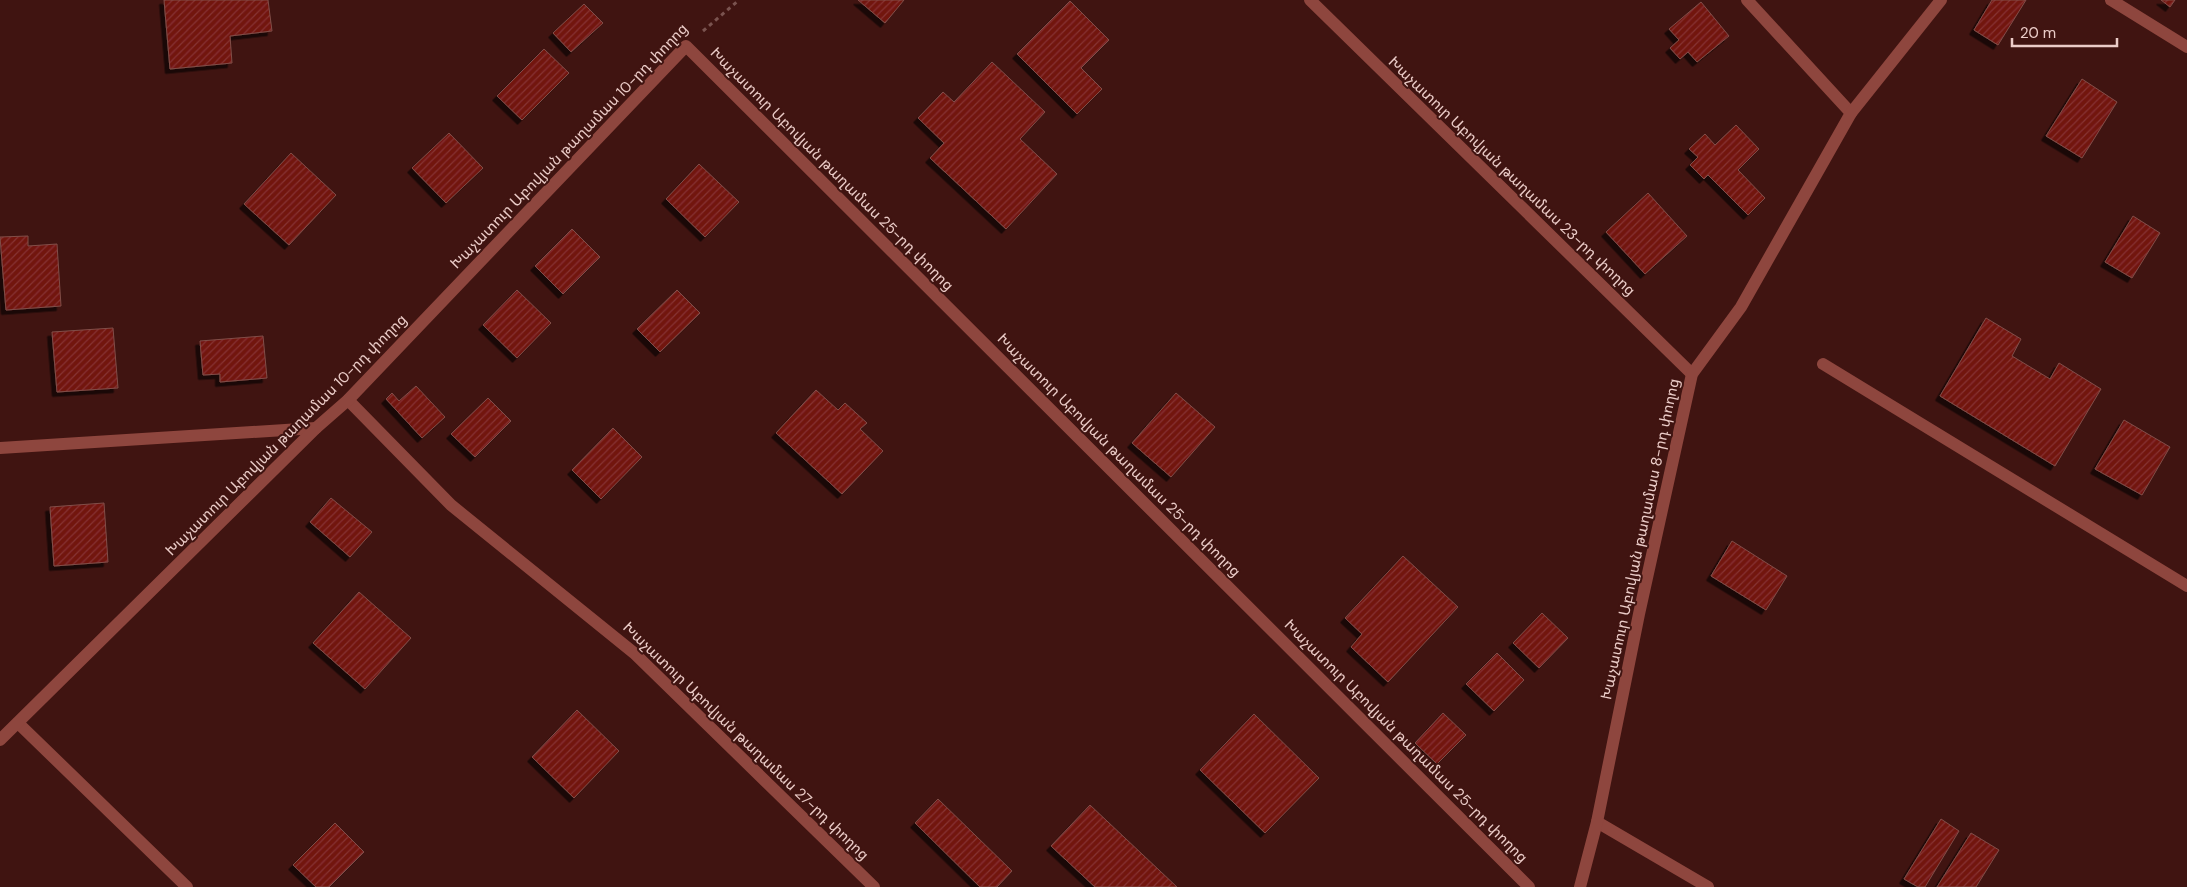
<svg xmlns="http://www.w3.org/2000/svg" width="2187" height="887" font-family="'DM Sans','Noto Sans Armenian',sans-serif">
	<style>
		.building { fill: url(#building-hatch); stroke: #814e48; filter: url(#shadow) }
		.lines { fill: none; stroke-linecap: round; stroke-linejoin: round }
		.path { stroke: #7a534f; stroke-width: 3; stroke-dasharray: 4 4; stroke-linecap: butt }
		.minor { stroke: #8e463e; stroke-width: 12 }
		.labels { text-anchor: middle; stroke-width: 4; stroke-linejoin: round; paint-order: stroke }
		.street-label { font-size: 15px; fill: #ebccc8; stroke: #401411 }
	</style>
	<defs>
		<pattern id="building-hatch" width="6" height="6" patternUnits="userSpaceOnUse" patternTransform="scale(1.25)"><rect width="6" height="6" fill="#721311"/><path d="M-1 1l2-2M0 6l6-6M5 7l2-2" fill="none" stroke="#863432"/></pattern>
		<filter id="shadow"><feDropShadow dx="-4.5" dy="4.5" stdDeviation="0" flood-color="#0009"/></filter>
	</defs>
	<rect width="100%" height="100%" fill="#401411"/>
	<g class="building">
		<path d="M164,0H268L272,31L230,36L232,63L170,69Z"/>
		<path d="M858,0H904L885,23Z"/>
		<path d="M1992,0H2026L1998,45L1974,30Z"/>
		<path d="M2161,0H2175L2170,7Z"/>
		<path d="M1070,1L1109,40L1081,68L1102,89L1077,114L1017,54Z"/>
		<path d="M1701,2L1729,36L1697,62L1688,52L1680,59L1670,48L1679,40L1669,29Z"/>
		<path d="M584,4L603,23L571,52L553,33Z"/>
		<path d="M544,49L569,73L522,120L497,96Z"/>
		<path d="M992,62L1045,112L1020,139L1057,174L1006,229L930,158L944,143L918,118L943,92L954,102Z"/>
		<path d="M2082,79L2117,102L2082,158L2046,136Z"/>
		<path d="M1736,125L1759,149L1738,170L1765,198L1748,215L1708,175L1704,179L1690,165L1698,157L1689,149L1705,134L1715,145Z"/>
		<path d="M449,133L483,168L446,203L412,168Z"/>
		<path d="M291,153L336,195L289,245L244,204Z"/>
		<path d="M699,164L739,202L705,237L666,199Z"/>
		<path d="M1648,193L1687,236L1645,274L1606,232Z"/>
		<path d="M2133,216L2160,233L2132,278L2105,262Z"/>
		<path d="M572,229L600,257L563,294L535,266Z"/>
		<path d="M28,236V246L57,244L61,306L6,310L0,237Z"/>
		<path d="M517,290L551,323L517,358L483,325Z"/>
		<path d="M677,290L700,313L660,352L637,329Z"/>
		<path d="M1986,318L2021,339L2012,356L2050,379L2059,363L2101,389L2055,466L1940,396Z"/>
		<path d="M113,328L118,388L57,392L52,332Z"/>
		<path d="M263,336L267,378L220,382V374L203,375L200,341Z"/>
		<path d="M416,386L445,417L422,438L386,399L392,393L399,401Z"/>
		<path d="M816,390L838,410L845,403L867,423L860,429L883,451L842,494L776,433Z"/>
		<path d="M1176,393L1215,427L1171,477L1132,443Z"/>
		<path d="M488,398L511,421L475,457L451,434Z"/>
		<path d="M2124,420L2170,447L2142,495L2095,469Z"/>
		<path d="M613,428L642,457L601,499L572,470Z"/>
		<path d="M331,498L372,532L350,557L310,522Z"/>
		<path d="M104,503L108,562L54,566L50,507Z"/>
		<path d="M1732,541L1787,576L1766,610L1711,576Z"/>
		<path d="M1403,556L1458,607L1388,682L1351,647L1362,634L1345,618Z"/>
		<path d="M359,592L411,638L365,689L313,643Z"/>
		<path d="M1542,613L1568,638L1539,668L1513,643Z"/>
		<path d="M1497,653L1524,680L1494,711L1466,684Z"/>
		<path d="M577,710L619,751L574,798L532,757Z"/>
		<path d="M1443,713L1466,735L1437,764L1415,743Z"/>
		<path d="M1254,714L1319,778L1265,833L1200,770Z"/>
		<path d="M938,799L1012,871L997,887H980L915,823Z"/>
		<path d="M1090,805L1177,887H1095L1051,846Z"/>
		<path d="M1941,819L1959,831L1925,887H1918L1904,879Z"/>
		<path d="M335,823L364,852L329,887H316L293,865Z"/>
		<path d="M1971,833L1999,850L1976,887H1937Z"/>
	</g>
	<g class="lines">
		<path class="path" d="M703,31L739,0"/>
		<g class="minor">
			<path d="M1310,0L1692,374"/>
			<path d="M1747,0L1851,113"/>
			<path d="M2111,0L2187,47"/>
			<path d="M1823,364L2187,586"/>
			<path d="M348,400L451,505L634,653L874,887"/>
			<path d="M0,448L316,428"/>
			<path d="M18,723L187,887"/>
			<path d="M0,740L316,428L348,400L686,46L1529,887"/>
			<path d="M1597,822L1708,887"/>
			<path d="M1580,887L1597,822L1639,614L1692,374L1741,307L1851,113L1941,0"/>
		</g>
	</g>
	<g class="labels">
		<g class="street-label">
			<text transform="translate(569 146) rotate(-46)" y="5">Խաչատուր Աբովյան թաղամաս 10-րդ փողոց</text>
			<text transform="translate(832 169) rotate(45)" y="5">Խաչատուր Աբովյան թաղամաս 25-րդ փողոց</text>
			<text transform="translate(1512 176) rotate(44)" y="5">Խաչատուր Աբովյան թաղամաս 23-րդ փողոց</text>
			<text transform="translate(286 435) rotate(-45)" y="5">Խաչատուր Աբովյան թաղամաս 10-րդ փողոց</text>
			<text transform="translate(1119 455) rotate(45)" y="5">Խաչատուր Աբովյան թաղամաս 25-րդ փողոց</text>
			<text transform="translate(1640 539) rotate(-78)" y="5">Խաչատուր Աբովյան թաղամաս 8-րդ փողոց</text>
			<text transform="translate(746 741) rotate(44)" y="5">Խաչատուր Աբովյան թաղամաս 27-րդ փողոց</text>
			<text transform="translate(1406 741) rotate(45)" y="5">Խաչատուր Աբովյան թաղամաս 25-րդ փողոց</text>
		</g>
	</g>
	<path d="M2012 38v8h105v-8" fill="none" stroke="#ebccc8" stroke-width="2.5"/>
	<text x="2020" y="38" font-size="15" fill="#ebccc8" stroke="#401411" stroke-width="4" paint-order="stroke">20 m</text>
</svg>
